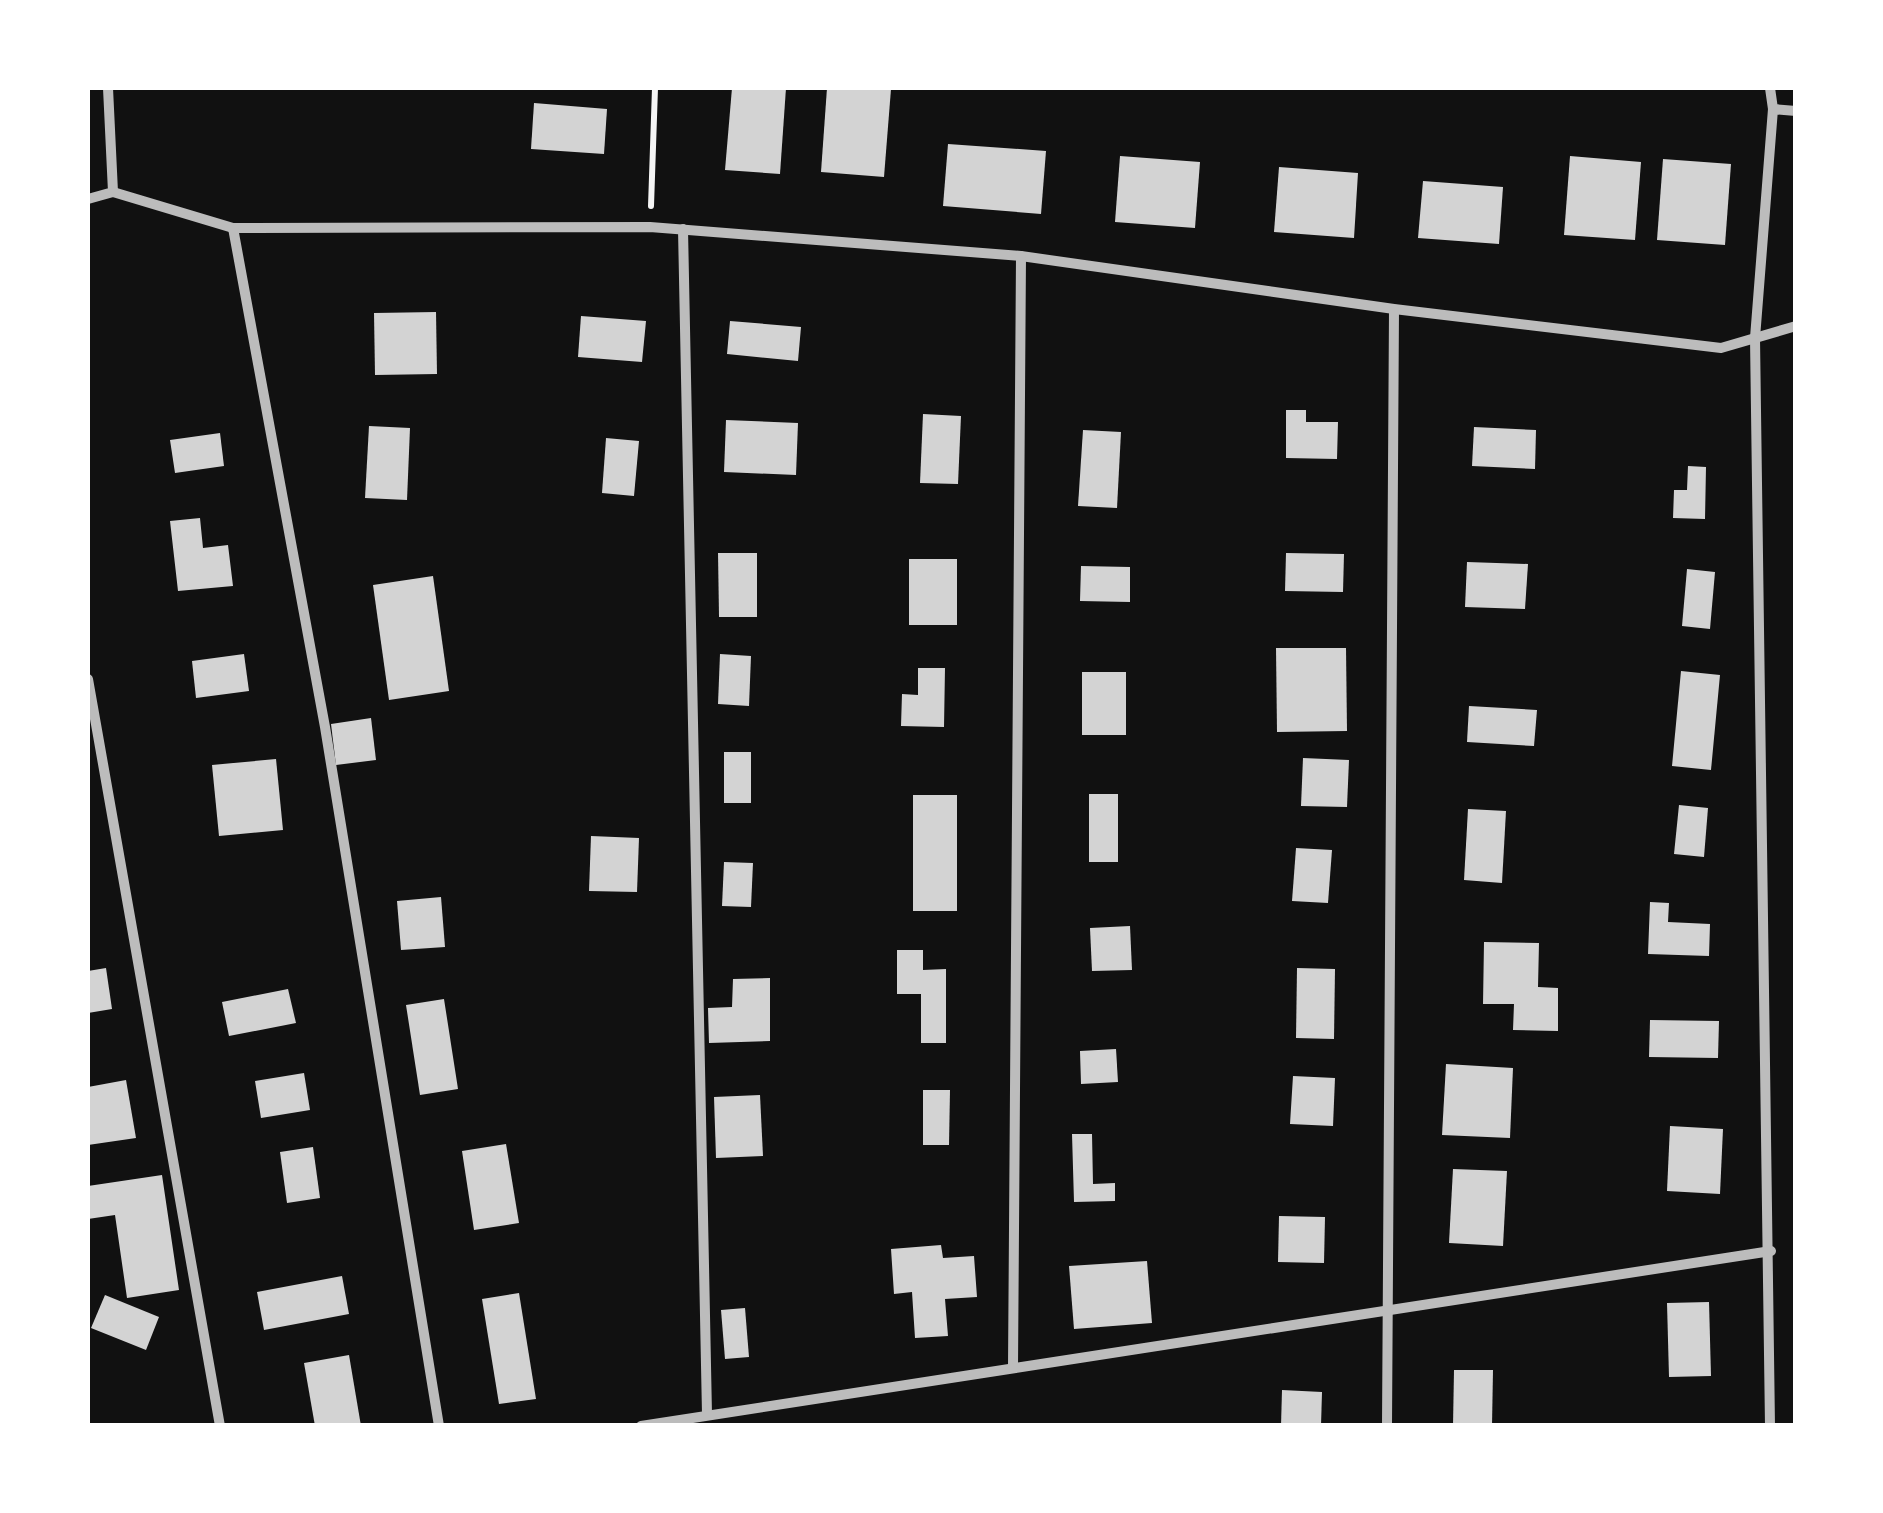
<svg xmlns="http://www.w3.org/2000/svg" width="1883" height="1513" font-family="Mulish,sans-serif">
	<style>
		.building { fill: #d3d3d3 }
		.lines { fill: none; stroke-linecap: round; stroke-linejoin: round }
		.path { stroke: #f5f5f5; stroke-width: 6 }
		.minor { stroke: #bcbcbc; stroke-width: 10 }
	</style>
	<rect width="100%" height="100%" fill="#111"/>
	<g class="building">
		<path d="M732,88H786L780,174L725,170Z"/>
		<path d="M827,88L891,89L884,177L821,172Z"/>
		<path d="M534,103L607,109L604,154L531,149Z"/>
		<path d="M948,144L1046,151L1041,214L943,206Z"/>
		<path d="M1120,156L1200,162L1195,228L1115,222Z"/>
		<path d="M1570,156L1641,162L1635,240L1564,235Z"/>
		<path d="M1663,159L1731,164L1725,245L1657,240Z"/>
		<path d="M1279,167L1358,173L1354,238L1274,232Z"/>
		<path d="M1423,181L1503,187L1499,244L1418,238Z"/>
		<path d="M436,312L437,374L375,375L374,313Z"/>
		<path d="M581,316L646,321L642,362L578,357Z"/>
		<path d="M730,321L801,327L798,361L727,354Z"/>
		<path d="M1286,410H1306V422H1338L1337,459L1286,458Z"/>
		<path d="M923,414L961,416L958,484L920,483Z"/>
		<path d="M726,420L798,423L796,475L724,472Z"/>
		<path d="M369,426L410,428L407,500L365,498Z"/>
		<path d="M1474,427L1536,430L1535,469L1472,466Z"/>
		<path d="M1083,430L1121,432L1117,508L1078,506Z"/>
		<path d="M220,433L224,466L175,473L170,440Z"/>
		<path d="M606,438L639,441L634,496L602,493Z"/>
		<path d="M1688,466L1706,467L1705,519L1673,518L1674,490H1687Z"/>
		<path d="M200,518L203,548L228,545L233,586L178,591L170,521Z"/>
		<path d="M718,553H757V617H719Z"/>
		<path d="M1286,553L1344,554L1343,592L1285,591Z"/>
		<rect x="909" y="559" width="48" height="66"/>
		<path d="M1467,562L1528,564L1525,609L1465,607Z"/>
		<path d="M1081,566L1130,567V602L1080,601Z"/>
		<path d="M1687,569L1715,572L1710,629L1682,626Z"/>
		<path d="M433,576L449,691L389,700L373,585Z"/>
		<path d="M1276,648H1346L1347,731L1277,732Z"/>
		<path d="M244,654L249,691L196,698L192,661Z"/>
		<path d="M720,654L751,656L749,706L718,704Z"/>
		<path d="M918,668H945L944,727L901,726L902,694L918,695Z"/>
		<path d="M1681,671L1720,675L1711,770L1672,766Z"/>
		<rect x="1082" y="672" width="44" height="63"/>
		<path d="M1469,706L1537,710L1534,746L1467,742Z"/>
		<path d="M371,718L376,760L336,765L331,724Z"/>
		<rect x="724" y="752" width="27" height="51"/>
		<path d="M1303,758L1349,760L1347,807L1301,806Z"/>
		<path d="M276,759L283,830L219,836L212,765Z"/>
		<rect x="1089" y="794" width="29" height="68"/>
		<rect x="913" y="795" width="44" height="116"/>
		<path d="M1679,805L1708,808L1704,857L1674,854Z"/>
		<path d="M1468,809L1506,811L1502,883L1464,880Z"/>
		<path d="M591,836L639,838L637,892L589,891Z"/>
		<path d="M1296,848L1332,850L1328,903L1292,901Z"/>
		<path d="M724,862L753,863L751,907L722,906Z"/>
		<path d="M441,897L445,947L401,950L397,901Z"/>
		<path d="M1650,902L1669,903L1668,922L1710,924L1709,956L1648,954Z"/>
		<path d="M1130,926L1132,970L1092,971L1090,928Z"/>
		<path d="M1484,942L1539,943L1538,987L1558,988V1031L1513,1030L1514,1004H1483Z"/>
		<path d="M897,950H923V970L946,969V1043H921V994H897Z"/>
		<path d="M106,968L112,1009L88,1013V971Z"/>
		<path d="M1297,968L1335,969L1334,1039L1296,1038Z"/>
		<path d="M770,978V1041L709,1043L708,1008L732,1007L733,979Z"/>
		<path d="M288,989L296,1023L229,1036L222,1002Z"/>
		<path d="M444,999L458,1089L420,1095L406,1005Z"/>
		<path d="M1650,1020L1719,1021L1718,1058L1649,1057Z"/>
		<path d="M1116,1049L1118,1082L1081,1084L1080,1051Z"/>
		<path d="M1446,1064L1513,1068L1510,1138L1442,1135Z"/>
		<path d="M304,1073L310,1110L261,1118L255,1081Z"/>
		<path d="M1293,1076L1335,1078L1333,1126L1290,1124Z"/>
		<path d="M126,1080L136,1138L88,1145V1087Z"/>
		<path d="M923,1090H950L949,1145H923Z"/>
		<path d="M760,1095L763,1156L716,1158L714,1097Z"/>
		<path d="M1670,1126L1723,1129L1720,1194L1667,1191Z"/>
		<path d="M1072,1134H1092L1093,1184L1115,1183V1201L1074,1202Z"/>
		<path d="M506,1144L519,1223L474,1230L462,1151Z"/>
		<path d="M313,1147L320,1198L287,1203L280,1152Z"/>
		<path d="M1453,1169L1507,1171L1503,1246L1449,1243Z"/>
		<path d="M162,1175L179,1290L127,1298L115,1215L88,1219V1186Z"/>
		<path d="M1279,1216L1325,1217L1324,1263L1278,1262Z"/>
		<path d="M941,1245L943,1258L974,1256L977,1297L945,1299L948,1336L915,1338L912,1292L894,1294L891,1249Z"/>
		<path d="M1147,1261L1152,1323L1074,1329L1069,1266Z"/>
		<path d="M342,1276L349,1314L264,1330L257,1292Z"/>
		<path d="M519,1293L536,1399L499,1404L482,1299Z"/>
		<path d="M105,1295L159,1317L146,1350L91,1328Z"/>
		<path d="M1709,1302L1711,1376L1669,1377L1667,1303Z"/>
		<path d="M745,1308L749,1357L725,1359L721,1310Z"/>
		<path d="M349,1355L361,1426H315L304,1363Z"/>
		<path d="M1454,1370H1493L1492,1426H1453Z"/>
		<path d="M1282,1390L1322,1392L1321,1426H1281Z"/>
	</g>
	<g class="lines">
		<path class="path" d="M651,206L655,88"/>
		<g class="minor">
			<path d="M1770,88L1773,109"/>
			<path d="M113,192L233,228L650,227L1021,256L1394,309L1721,348L1796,326"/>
			<path d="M88,199L113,192L108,88"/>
			<path d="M233,228L325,727L439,1426"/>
			<path d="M683,229L707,1414"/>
			<path d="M88,679L220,1426"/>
			<path d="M1013,1367L1021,256"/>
			<path d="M641,1426L1771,1251"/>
			<path d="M1387,1426L1394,309"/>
			<path d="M1770,1426L1755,338L1773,109L1796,111"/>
		</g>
	</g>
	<rect width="1883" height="1513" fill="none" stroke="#ffffff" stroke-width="180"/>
</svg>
